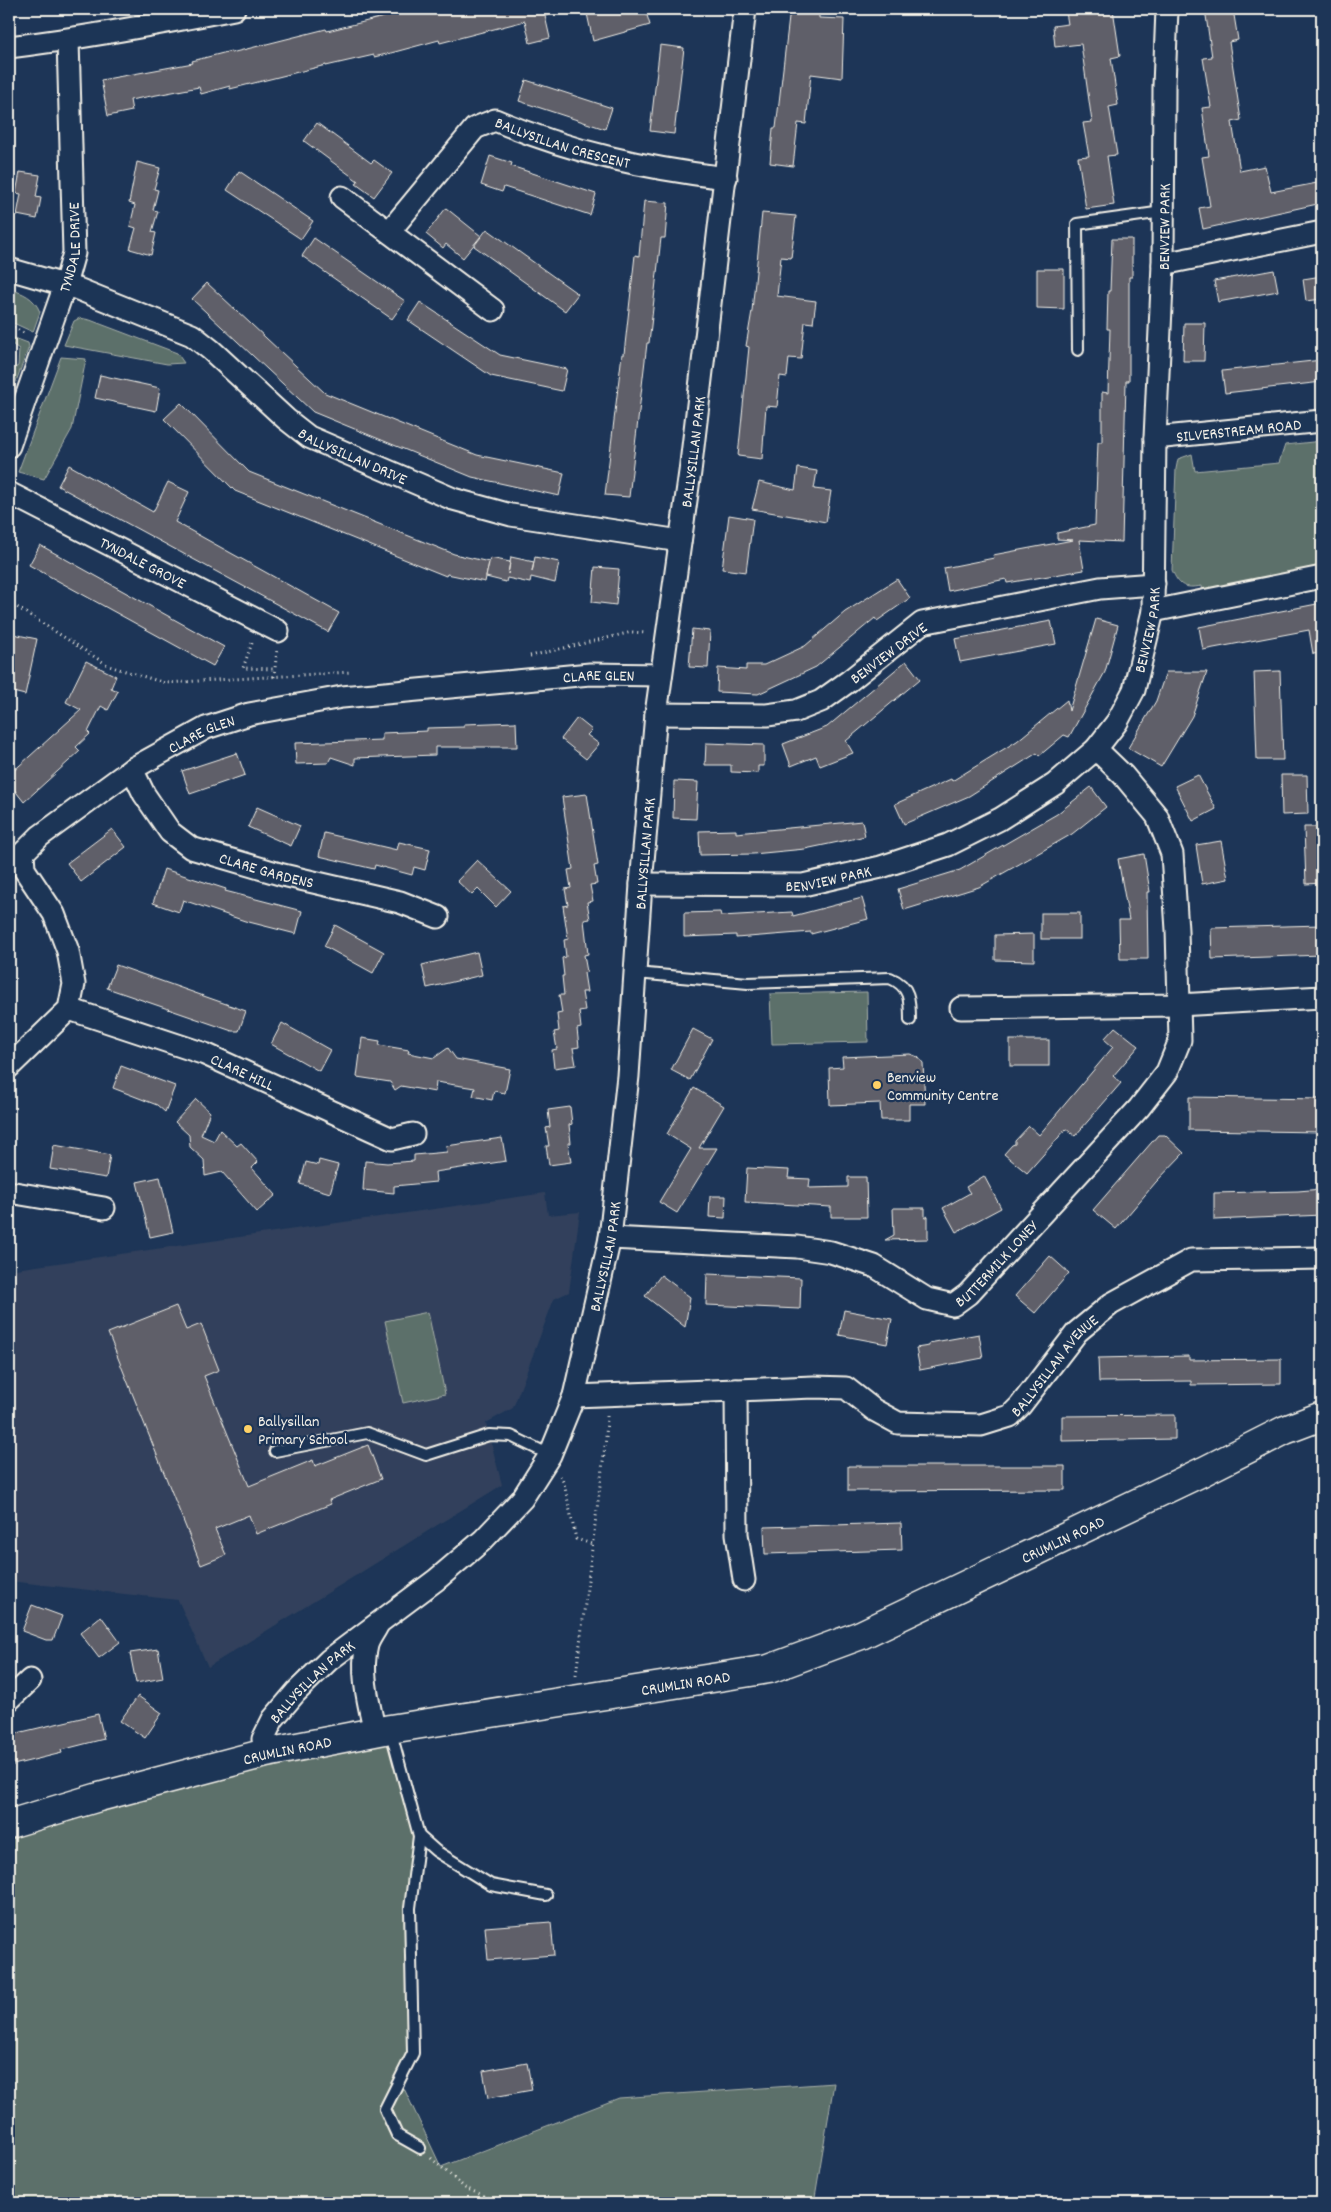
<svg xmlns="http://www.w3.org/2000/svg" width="1331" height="2212" font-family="Dekko,sans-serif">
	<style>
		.built { fill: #31415c }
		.green { fill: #5b6f6a; stroke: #a8b0a9 }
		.building { fill: #5f5e69; stroke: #f4f1e8 }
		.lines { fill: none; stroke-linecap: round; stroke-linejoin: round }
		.lane-casing { stroke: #f4f1e8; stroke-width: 14 }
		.street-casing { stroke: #f4f1e8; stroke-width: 25 }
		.primary-casing { stroke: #f4f1e8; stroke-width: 31 }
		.path { stroke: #f4f1e8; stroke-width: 3; stroke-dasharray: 1 4; stroke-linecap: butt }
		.lane { stroke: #1d3557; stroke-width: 10 }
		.street { stroke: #1d3557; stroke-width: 21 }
		.primary { stroke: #1d3557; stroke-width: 28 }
		.poi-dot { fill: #ffd166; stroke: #1d3557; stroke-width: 2 }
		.labels { text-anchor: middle; stroke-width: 4.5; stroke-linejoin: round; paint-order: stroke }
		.street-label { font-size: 16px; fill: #f4f1e8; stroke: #1d3557 }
		.poi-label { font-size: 16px; fill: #f4f1e8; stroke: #1d3557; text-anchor: start }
	</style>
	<rect width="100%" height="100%" fill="#1d3557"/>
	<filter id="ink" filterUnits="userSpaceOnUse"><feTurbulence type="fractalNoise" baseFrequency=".02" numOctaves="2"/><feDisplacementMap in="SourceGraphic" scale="10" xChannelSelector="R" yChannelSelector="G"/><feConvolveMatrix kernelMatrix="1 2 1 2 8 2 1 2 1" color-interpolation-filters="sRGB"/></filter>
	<g filter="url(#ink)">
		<path class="built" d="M545,1193L548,1215L580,1212L569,1292L554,1299L513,1408L486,1423L502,1485L208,1667L178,1600L9,1581V1270Z"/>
		<g class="green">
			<path d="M9,289C23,293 34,297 40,312L33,332L9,321Z"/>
			<path d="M80,318L90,320L177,353L184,363L167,364L64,345L74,321Z"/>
			<path d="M9,336L28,343L29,347L9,400V372L18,366L19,349L9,342Z"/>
			<path d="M61,357L86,359L72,429L44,479L18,472Z"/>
			<path d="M1322,441V571L1203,592L1202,586C1184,589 1179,586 1172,570L1176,469L1178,459L1192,454L1195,471L1279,463L1285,445Z"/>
			<path d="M867,992L868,1042L772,1044L770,994Z"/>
			<path d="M428,1312L445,1394L403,1403L385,1321Z"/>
			<path d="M390,1729L419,1836L410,1930L413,2053L400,2080L441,2167L619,2098L834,2083L814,2203H142L120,2196L116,2203H9V1826L263,1739Z"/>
		</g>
		<g class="building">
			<path d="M416,9H551V14L545,16L550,38L530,43L525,21L440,43L439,40L391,53L374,57V55L326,66V65L230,89V86L201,94L199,87L130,100L132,111L108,116L101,80L193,63L192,61L231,51V53L326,29L327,31Z"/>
			<path d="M586,9H645L650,25L593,41Z"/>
			<path d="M790,9H813V10L819,11V18L844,19L842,78L811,74L806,124L798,123L793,166L770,163L773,128H776Z"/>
			<path d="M1085,9H1113L1120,56L1111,58L1118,105L1109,107L1117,155L1107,156L1114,205L1086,209L1078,157L1089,156L1083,123L1092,122L1081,44L1055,47L1053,26L1068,24L1066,12Z"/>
			<path d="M1205,9H1233L1238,40L1229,42L1241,120L1232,122L1240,171L1265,166L1271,192L1322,182V203L1203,229L1199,208L1210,206L1202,157L1209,156L1202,108L1211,107L1203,58L1212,57Z"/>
			<path d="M660,45L684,48L674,134L650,131Z"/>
			<path d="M526,80L612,108L605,129L519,101Z"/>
			<path d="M317,123L371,163L374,160L392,173L374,197L356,184L358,181L304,141Z"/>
			<path d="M490,156L512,163L511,166L596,194L590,215L504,187L502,192L481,185Z"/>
			<path d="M137,162L160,168L154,189L158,190L153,210L158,211L152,232L156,233L151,255L130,249L136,228L130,226L135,205L129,203Z"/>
			<path d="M239,171L313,221L301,239L227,190Z"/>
			<path d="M20,172L40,175L36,197L41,198L37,219L17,215L21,194L16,193Z"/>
			<path d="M644,201L668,203L665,238H661L649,343H647L629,497L605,495L622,354H624L635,255L639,256Z"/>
			<path d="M446,208L481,236L463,258L446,244L443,248L426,234Z"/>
			<path d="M762,213L796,216L791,258L781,257L777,296L816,301L813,323L805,322L801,359L789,358L787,377L780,376L777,407L766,406L762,459L738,456L749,347L746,346L752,311Z"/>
			<path d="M487,229L578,294L565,311L474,246Z"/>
			<path d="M314,238L405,301L392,319L302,256Z"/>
			<path d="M1112,239H1132V277H1129V381H1126L1122,542L1079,540L1084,570L1007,583L1006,579L948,591L944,568L994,558L993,555L1073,540L1057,539V533L1095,525L1098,442H1102V392L1108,393L1110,329H1107L1108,291H1110Z"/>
			<path d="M1037,269H1064V309L1037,308Z"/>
			<path d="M1274,270L1278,291L1218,302L1214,281Z"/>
			<path d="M1322,276V299L1306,301L1303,279Z"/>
			<path d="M207,283L325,393L477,455L564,473L559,496L472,477L313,412L192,299Z"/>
			<path d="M420,302L500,355L567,369L562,391L491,376L408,320Z"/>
			<path d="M1184,323H1205L1204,361H1183Z"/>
			<path d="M1322,360V382L1225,393L1222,371Z"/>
			<path d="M100,375L160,388L156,411L95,398Z"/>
			<path d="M181,403L249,472L454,554L489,562L485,582L447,574L446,576L235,491L164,419Z"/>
			<path d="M69,465L153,512L168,482L189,492L175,522L339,613L328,632L58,486Z"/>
			<path d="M798,468L817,471L814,489L831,491L826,522L752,509L759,482L795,490Z"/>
			<path d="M729,515L753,519L746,572L722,569Z"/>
			<path d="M40,545L224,647L213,666L29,565Z"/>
			<path d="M511,557L534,562L532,572L535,557L559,562L555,583L531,577L530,583L507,578L506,582L486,577L490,558L510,562L508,574Z"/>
			<path d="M595,567L619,569L616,605L592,602Z"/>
			<path d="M897,579L910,598L877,621L875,618L816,667L758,694L717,692L718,668L746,670V665H764L805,646L845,612Z"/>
			<path d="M1322,603V653L1313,654L1309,630L1203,650L1199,627Z"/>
			<path d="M1096,619L1118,625L1105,672L1069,737L1064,735L1039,756L1037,753L969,796L904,824L895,804L951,779L952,781L1017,741L1067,700L1069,711Z"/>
			<path d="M1051,621L1056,644L960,662L955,639Z"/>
			<path d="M692,629L710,631L708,668L689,667Z"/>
			<path d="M13,634L37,639L25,695L9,691V655Z"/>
			<path d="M86,661L116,676L111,688L118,691L108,710L101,706L88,732L90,734L76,747L80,751L24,802L9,783V775L81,710L66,702Z"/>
			<path d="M906,661L920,679L846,741L853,753L820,766L816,756L791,766L783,744L827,727Z"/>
			<path d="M1280,671L1283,760H1257L1254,672Z"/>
			<path d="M1166,672H1207L1192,716L1161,767L1128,748L1156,701Z"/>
			<path d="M577,718L592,730L587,735L599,744L586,759L561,739Z"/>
			<path d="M516,722L517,747H435V755L355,758V765L331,757L328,763L296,764L295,743L382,740V733L427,731V728L464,727V724Z"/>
			<path d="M706,743L764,745V766H758V773L731,772V765H705Z"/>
			<path d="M237,753L245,775L190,794L182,771Z"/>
			<path d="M1198,775L1216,809L1193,821L1175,786Z"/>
			<path d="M1281,775H1307L1308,814L1282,815Z"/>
			<path d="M674,781L698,782L696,819L673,818Z"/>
			<path d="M1091,787L1106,807L1072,834L979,887L904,910L898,889L960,870L1057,814Z"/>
			<path d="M587,794L598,865L594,866L597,884L590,885L593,901L587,902L590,919L584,920L588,954L584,955L587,972L584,973L587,992H582L585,1010L579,1011L581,1028L577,1029L579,1047L573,1048L576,1065L554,1068L552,1050L557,1049L554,1032L559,1031L557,1014L562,1013L559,995H564L562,976H564L562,958L566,957L564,940L568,939L563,906L568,905L565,889L571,888L568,870L573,869L562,797Z"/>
			<path d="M257,807L300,826L291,846L248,827Z"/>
			<path d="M862,821L865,836L848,840L805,849L753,854L700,855L699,831L736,830V833Z"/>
			<path d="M1304,827H1322V883L1306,884Z"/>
			<path d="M112,829L126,847L81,882L67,863Z"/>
			<path d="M324,833L397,850L399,842L430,849L425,870L414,867L412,875L375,865L374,869L319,856Z"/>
			<path d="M1221,841L1228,879L1202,884L1196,845Z"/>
			<path d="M1144,854L1150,892H1147L1148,959H1120L1119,920H1129L1118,859Z"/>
			<path d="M477,860L511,891L496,907L478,889L472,895L457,881Z"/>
			<path d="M164,869L226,889L225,891L302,911L296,934L245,921L183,900L179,912L153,903Z"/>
			<path d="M862,898L868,919L811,934V932L736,938V935L684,937V913L720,912L721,916L792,912L793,916Z"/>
			<rect x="1041" y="913" width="39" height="26"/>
			<path d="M335,925L384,952L373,973L324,946Z"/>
			<path d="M1322,925V955L1212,959L1211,928Z"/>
			<path d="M1034,934V961L995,960V935Z"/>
			<path d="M477,952L482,975L427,988L422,965Z"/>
			<path d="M116,965L246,1011L239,1031H232L107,988Z"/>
			<path d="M282,1023L330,1050L319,1071L271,1044Z"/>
			<path d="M1115,1027L1139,1046L1113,1076L1121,1083L1075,1136L1066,1129L1027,1173L1004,1154L1012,1145L1015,1144V1141L1029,1126L1039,1135L1113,1047L1104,1039Z"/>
			<path d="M693,1029L712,1039L690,1080L671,1070Z"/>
			<path d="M362,1038L380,1041L379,1045L409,1050L408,1053L434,1058L448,1048L456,1059L510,1069L505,1093L494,1091L492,1100L473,1096L475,1088L436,1082L435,1092L401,1086L395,1090L390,1082L357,1077Z"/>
			<rect x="1010" y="1040" width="39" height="26"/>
			<path d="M910,1054L918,1057L923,1063L925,1104H909V1120H881L880,1103L830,1105L829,1068L843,1067L842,1057Z"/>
			<path d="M121,1066L175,1086L165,1112L157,1105L113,1088Z"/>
			<path d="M694,1088L724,1106L699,1148H717L677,1213L659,1202L691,1149L667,1134Z"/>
			<path d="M1189,1097L1322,1099V1132L1189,1130Z"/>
			<path d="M196,1099L210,1112L201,1135L214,1141L220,1130L237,1146L241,1143L258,1162L252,1168L276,1195L257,1212L222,1172L205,1176L204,1160L190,1147L189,1135L175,1122Z"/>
			<path d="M570,1107L572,1124L569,1125L571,1143H568L571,1162L549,1165L546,1146H549L546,1128L550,1127L548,1110Z"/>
			<path d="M1158,1135H1165L1184,1153L1156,1182L1116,1229L1093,1210Z"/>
			<path d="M502,1138L506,1161L435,1172L436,1182L394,1186V1193L363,1190L365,1161L387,1163L414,1161V1155L447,1152L446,1146Z"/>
			<path d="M54,1145L110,1155L106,1178L50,1169Z"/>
			<path d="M319,1160L338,1165L330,1193L300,1184L306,1162L318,1165Z"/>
			<path d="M747,1168L789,1170L788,1178L810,1179L809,1188L848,1187V1177H866L867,1217H831V1207L745,1202Z"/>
			<path d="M984,1176L1001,1208L956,1232L943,1208L970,1193L966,1187Z"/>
			<path d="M160,1177L173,1232L150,1237L137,1182Z"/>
			<path d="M1322,1189V1215L1214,1220V1193L1298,1191Z"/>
			<path d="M710,1196H726L725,1218L709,1217Z"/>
			<path d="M893,1208H925V1218L928,1216V1239L885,1240L894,1235Z"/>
			<path d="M1050,1256L1069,1273L1035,1313L1015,1296Z"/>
			<path d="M707,1274L801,1278L800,1309L706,1305Z"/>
			<path d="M661,1275L690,1297L685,1327L645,1296Z"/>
			<path d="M176,1306L186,1330L201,1324L219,1370L204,1376L249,1486L313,1460L315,1466L368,1445L381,1479L329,1500L331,1504L256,1534L249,1515L215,1529L226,1555L201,1565L108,1333Z"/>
			<path d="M844,1310L892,1319L887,1344L839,1335Z"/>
			<path d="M979,1334L983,1358L920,1370L916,1348L929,1346V1343Z"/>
			<path d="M1189,1356V1360L1281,1359V1384L1191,1385V1381L1099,1382L1098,1358Z"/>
			<path d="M1175,1415V1439L1062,1441V1416Z"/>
			<path d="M848,1466H1065V1490L848,1491Z"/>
			<path d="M901,1523L902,1550L765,1554L764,1527Z"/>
			<path d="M32,1605L62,1616L53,1640H46L22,1631Z"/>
			<path d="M101,1616L120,1642L99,1658L80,1633Z"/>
			<path d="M158,1649L163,1678L136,1683L130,1653Z"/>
			<path d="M138,1696L162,1713L145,1738L120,1721Z"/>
			<path d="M98,1714L104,1739L61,1750L62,1753L9,1766V1735Z"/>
			<path d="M551,1922L554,1955L488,1960L485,1927Z"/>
			<path d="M527,2063L532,2090L488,2098L483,2071Z"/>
		</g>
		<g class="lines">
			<g class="lane-casing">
				<g id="lane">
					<path d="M1078,350L1077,224L1163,212"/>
					<path d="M636,973L748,983L890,978C910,986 910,1000 910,1020"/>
					<path d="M275,1451L367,1433L426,1455L489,1435L511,1436L550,1455"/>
					<path d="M390,1729L419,1836L436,1851L491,1885L546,1895"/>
					<path d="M419,1836L410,1908L413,2053L385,2109L397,2135L420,2148"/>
				</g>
			</g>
			<g class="street-casing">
				<g id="street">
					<path d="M9,47C85,38 159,24 234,9"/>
					<path d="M342,197L493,310"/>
					<path id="s1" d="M389,232L475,128L495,120C571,152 644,168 726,178"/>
					<path d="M1163,264L1322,232"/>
					<path id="s2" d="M9,269L78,289L192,335L211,350L286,419L309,437L453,499L511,515L680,541"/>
					<path id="s3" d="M1155,438L1322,421"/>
					<path id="s4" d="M9,446L65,285L74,253L68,40"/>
					<path id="s5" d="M9,493L278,631"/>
					<path d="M1153,611L1322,577"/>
					<path d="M656,714L767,715L796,711L821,701L849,681L922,623L1100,588L1154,584"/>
					<path id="s6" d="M132,769L144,794L170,832L191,848L283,875L400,902L438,917"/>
					<path id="s7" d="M641,884L803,885L881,867L948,845L1000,819L1055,784L1096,749L1117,722L1134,690L1153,611L1155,438L1163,264L1164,86L1167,9"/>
					<path d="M961,1008L1178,1005L1322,997"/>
					<path id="s8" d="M69,1009L205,1054L392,1139L413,1134"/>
					<path id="s9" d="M9,1067L69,1009L74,984L68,951L54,914L24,869L23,853L40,836L132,769L206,728L249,714L342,697L461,686L590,674L661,675"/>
					<path d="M9,1192L104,1208"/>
					<path id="s10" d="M610,1238L797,1247L831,1252L874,1266L927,1299L953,1305L968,1294L1139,1108L1167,1072L1180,1040L1177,930L1172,854L1157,816L1123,775L1096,749"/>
					<path d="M736,1390L737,1534L744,1580"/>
					<path id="s11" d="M574,1396L814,1387L846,1388L874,1410L898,1423L981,1425L1010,1416L1020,1406L1077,1332L1111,1304L1191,1260L1322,1258"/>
					<path d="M9,1700L30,1680"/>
					<path d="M375,1732C369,1705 360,1672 367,1645C369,1638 375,1631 378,1624"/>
					<path id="s12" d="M266,1753L263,1739L273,1719L296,1692L329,1660L436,1580L483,1540L522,1499L550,1455L574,1396L610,1238L628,1076L641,884L656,714L690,472L745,9"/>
				</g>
			</g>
			<g class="primary-casing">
				<g id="primary">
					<path id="s13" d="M9,1824L99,1797L266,1753L390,1729L769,1669L861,1635L1204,1471L1285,1430L1322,1416"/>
				</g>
			</g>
			<g class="path">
				<path d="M75,9L76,18"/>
				<path d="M9,325L26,334"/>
				<path d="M9,602L109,666L165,683L352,672"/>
				<path d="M252,643L243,668L275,669"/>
				<path d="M530,656L632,632L646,633"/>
				<path d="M274,677L277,650"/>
				<path d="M560,1476L564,1483L576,1539L592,1544"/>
				<path d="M576,1675L606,1438L607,1416"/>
				<path d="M431,2158L465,2188L502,2203"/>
				<path d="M605,2203L631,2198"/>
			</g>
			<use href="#lane" class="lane"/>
			<use href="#street" class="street"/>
			<use href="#primary" class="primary"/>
		</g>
	</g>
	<g class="poi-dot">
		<circle cx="877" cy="1085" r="5"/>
		<circle cx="248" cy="1429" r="5"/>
	</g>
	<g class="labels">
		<g class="street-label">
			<text dy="6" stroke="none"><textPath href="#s1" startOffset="228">BALLYSILLAN CRESCENT</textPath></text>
			<text dy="6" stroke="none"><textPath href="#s7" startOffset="1026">BENVIEW PARK</textPath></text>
			<text dy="6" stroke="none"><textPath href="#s4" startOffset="209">TYNDALE DRIVE</textPath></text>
			<text dy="6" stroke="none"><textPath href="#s3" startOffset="84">SILVERSTREAM ROAD</textPath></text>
			<text dy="6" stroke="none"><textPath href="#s12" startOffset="1439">BALLYSILLAN PARK</textPath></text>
			<text dy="6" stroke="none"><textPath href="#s2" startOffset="398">BALLYSILLAN DRIVE</textPath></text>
			<text dy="6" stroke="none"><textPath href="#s5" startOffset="151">TYNDALE GROVE</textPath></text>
			<text dy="6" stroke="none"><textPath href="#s7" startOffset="622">BENVIEW PARK</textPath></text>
			<text transform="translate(888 652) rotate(-37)" y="6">BENVIEW DRIVE</text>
			<text dy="6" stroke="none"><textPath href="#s9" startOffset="872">CLARE GLEN</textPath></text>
			<text dy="6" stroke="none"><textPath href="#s9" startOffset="468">CLARE GLEN</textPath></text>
			<text dy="6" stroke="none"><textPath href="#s12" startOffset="1034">BALLYSILLAN PARK</textPath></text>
			<text dy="6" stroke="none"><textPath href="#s6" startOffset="179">CLARE GARDENS</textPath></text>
			<text dy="6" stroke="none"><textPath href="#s7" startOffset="188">BENVIEW PARK</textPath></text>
			<text dy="6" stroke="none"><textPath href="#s8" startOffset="185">CLARE HILL</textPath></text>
			<text dy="6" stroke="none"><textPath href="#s12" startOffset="629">BALLYSILLAN PARK</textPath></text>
			<text dy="6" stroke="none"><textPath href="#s10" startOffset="416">BUTTERMILK LONEY</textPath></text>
			<text dy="6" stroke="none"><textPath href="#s11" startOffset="516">BALLYSILLAN AVENUE</textPath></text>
			<text dy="6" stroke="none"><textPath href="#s13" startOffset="1098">CRUMLIN ROAD</textPath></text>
			<text dy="6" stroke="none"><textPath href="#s12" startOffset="91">BALLYSILLAN PARK</textPath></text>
			<text dy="6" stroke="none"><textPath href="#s13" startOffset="692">CRUMLIN ROAD</textPath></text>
			<text dy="6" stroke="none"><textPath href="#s13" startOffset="288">CRUMLIN ROAD</textPath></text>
		</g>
		<g class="poi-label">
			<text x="887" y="1082">Benview<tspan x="887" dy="18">Community Centre</tspan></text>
			<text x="258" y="1426">Ballysillan<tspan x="258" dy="18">Primary School</tspan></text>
		</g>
	</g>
	<rect width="1331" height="2212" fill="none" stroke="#1d3557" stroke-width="30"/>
	<rect x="15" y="15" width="1301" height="2182" fill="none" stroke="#f4f1e8" stroke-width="2" filter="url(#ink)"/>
</svg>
